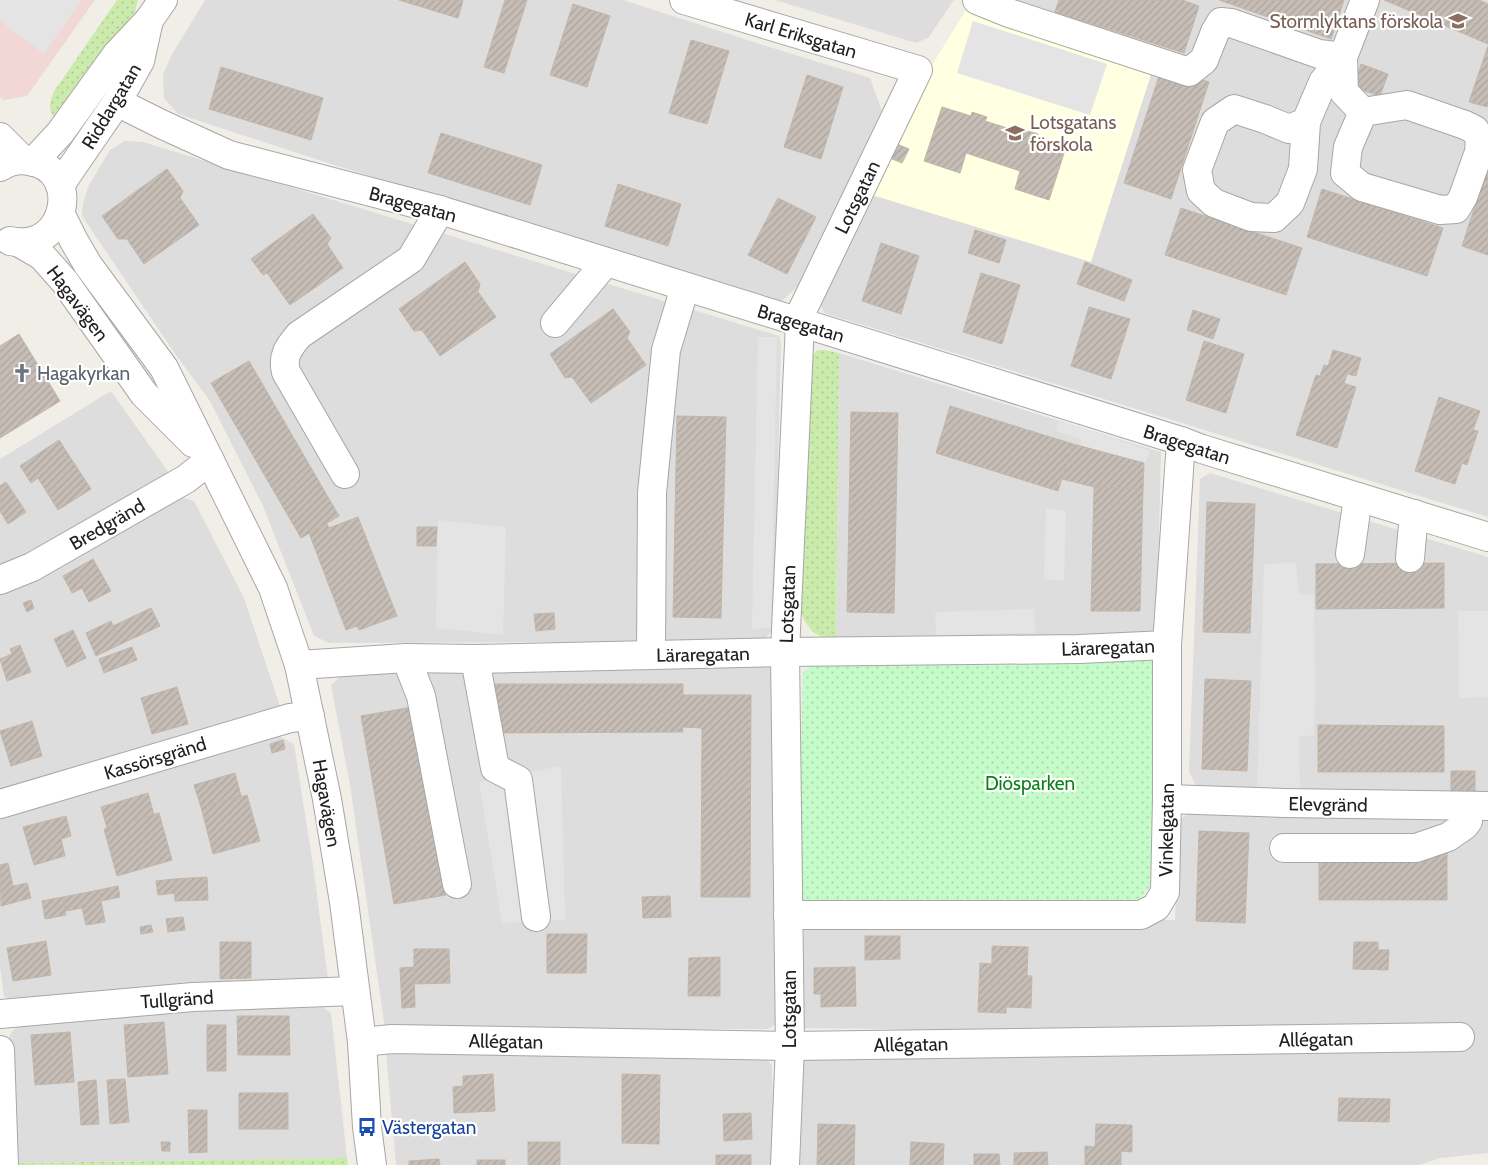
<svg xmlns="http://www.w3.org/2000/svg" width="1488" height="1165" font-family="Cabin,sans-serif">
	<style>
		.residential { fill: #dedddd }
		.commercial { fill: #f1d8d6 }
		.education { fill: #ffffe2 }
		.grass { fill: url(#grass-dots) }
		.park { fill: url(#park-dots) }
		.parking { fill: #e4e4e4 }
		.building { fill: url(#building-hatch); stroke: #c3b5a9 }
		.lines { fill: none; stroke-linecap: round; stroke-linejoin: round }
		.minor-casing { stroke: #a7a7a7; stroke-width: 30 }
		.minor { stroke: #fff; stroke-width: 28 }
		.labels { text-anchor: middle; stroke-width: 4.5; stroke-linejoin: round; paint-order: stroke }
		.education-label { font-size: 19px; fill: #785e54; stroke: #fff; text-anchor: end }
		.street-label { font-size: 19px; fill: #202020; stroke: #fff }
		.worship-label { font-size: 19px; fill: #5b616d; stroke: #fff; text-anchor: start }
		.park-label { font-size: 19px; fill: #0a8216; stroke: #fff }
		.transit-label { font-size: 19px; fill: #164399; stroke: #fff; text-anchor: start }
	</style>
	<defs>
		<pattern id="grass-dots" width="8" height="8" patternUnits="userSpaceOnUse" patternTransform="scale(1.25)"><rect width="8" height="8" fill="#cbebad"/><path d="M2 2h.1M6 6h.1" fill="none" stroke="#aec995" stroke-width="1.8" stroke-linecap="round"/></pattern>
		<pattern id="park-dots" width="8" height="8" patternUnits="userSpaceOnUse" patternTransform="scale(1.25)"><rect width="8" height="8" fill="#c5fac9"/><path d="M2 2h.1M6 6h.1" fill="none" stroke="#a9d6ac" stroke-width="1.8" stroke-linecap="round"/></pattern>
		<pattern id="building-hatch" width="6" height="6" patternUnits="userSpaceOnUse" patternTransform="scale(1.25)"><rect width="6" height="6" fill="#c6beb6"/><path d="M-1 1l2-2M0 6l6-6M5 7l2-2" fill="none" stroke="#aaa39c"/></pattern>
	</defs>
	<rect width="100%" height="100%" fill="#f1eee7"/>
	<g class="residential">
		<path d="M205,0H623L763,45L870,78L882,111L799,285L780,303L328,163L178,114L164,98L163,75L171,56Z"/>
		<path d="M775,0H954L928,38L916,43Z"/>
		<path d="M972,0H1488V517L824,313L818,299L869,194L1091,261L1152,71L966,10Z"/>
		<path d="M125,141L143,142L779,336L781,344L774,628L763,641L329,643L314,636L263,506L210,401L176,355L82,216L83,203L89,185L110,150Z"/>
		<path d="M839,353L1161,452L1157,618L1151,637L836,639Z"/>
		<path d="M111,391L171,476L0,569V459Z"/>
		<path d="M1210,473L1488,557V795L1209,792L1196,786L1189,772L1200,479Z"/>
		<path d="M180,497L194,501L244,598L281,709L0,796V591Z"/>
		<path d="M769,664L780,677L777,1024L768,1029H385L350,785L331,685L346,672Z"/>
		<path d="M279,736L294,744L313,865L329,987L20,1006L4,996L0,968V817Z"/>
		<path d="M1192,812L1488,816V1153L1440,1158L1419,1165H798L799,1056H1113V1029L965,1030L803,1028L804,924L1175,920L1179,822L1183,817Z"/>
		<path d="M320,1005L331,1013L347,1158L19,1163L9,1036L21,1021L181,1007Z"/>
		<path d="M761,1049L772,1066L774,1165H396L386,1052Z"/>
	</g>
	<path class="commercial" d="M0,0H95L27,96L3,100L0,97Z"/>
	<path class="education" d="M966,10L1152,71L1091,262L869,194L927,73Z"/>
	<g class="grass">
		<path d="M117,0H138L135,12L73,105L57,121C47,110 49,103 55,90Z"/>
		<path d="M817,350H825L839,353L836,639C814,636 812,634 801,614L810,360Z"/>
		<path d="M347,1158L348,1165H19V1163Z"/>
	</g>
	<path class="park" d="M1148,658L1157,665L1150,886L1140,898L1123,906L809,903L798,896L803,672L814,664Z"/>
	<g class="parking">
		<path d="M0,0H81L44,54L0,21Z"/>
		<path d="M973,21L1107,64L1090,115L957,73Z"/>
		<path d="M758,337H777L771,628L752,629Z"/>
		<path d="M1059,420L1150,451L1144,467L1080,448L1081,439L1056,431Z"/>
		<path d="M1046,508L1066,511L1064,581L1044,579Z"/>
		<path d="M438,520L506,527L503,635L436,628Z"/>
		<path d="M1296,563L1299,593L1314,595L1315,693L1314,735L1299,737L1300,797L1257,796L1264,564Z"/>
		<path d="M1034,609L1035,633L936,635L935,612Z"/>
		<path d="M1458,611H1488V697L1459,698Z"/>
		<path d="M561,766L565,920L502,923L479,782Z"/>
	</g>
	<g class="building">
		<path d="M399,0H463L458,18Z"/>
		<path d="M505,0H527L504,73L484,67Z"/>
		<path d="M1059,0H1182L1199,6L1184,53L1055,12Z"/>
		<path d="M1219,0H1344L1331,39Z"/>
		<path d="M1384,0H1479L1488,4V44Z"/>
		<path d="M573,4L610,16L587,87L550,75Z"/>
		<path d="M691,40L729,51L707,124L669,113Z"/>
		<path d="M1488,46V107L1469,102Z"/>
		<path d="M1361,64L1388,74L1380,96L1353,87Z"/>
		<path d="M221,67L323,98L311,140L209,109Z"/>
		<path d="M1162,67L1209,82L1171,199L1124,183Z"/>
		<path d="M807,75L843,87L821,159L784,147Z"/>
		<path d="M942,107L971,116L972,112L987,117L985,121L1023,133L1024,130L1038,134L1037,138L1066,147L1049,200L1015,189L1020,171L966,153L960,173L924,161Z"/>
		<path d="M441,133L542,165L530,205L428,173Z"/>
		<path d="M897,144L909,149L902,163L890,158Z"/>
		<path d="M1488,166V255L1462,246Z"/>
		<path d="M167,169L183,191L180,198L199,225L144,264L127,239H118L102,216Z"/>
		<path d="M618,184L681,204L668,246L605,226Z"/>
		<path d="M1322,189L1443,228L1427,276L1307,237Z"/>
		<path d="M778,198L816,217L787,274L748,255Z"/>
		<path d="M1181,208L1302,248L1286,295L1165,255Z"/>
		<path d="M313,214L331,238L327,244L343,268L290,305L267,273L263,275L251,259Z"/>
		<path d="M975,230L1006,240L999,263L968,253Z"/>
		<path d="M881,243L919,256L901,314L862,301Z"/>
		<path d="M465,262L480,284L478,292L496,317L440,356L422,330L414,331L399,309Z"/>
		<path d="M1085,262L1132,280L1124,301L1077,284Z"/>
		<path d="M981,273L1020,285L1002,344L963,332Z"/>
		<path d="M1089,307L1130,319L1111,379L1071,366Z"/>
		<path d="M613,309L630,332L627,338L646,365L591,403L572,377L565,378L550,354Z"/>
		<path d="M1193,310L1220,319L1213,339L1187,330Z"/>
		<path d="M19,334L60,401L0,438V346Z"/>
		<path d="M1204,341L1244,354L1226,413L1186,400Z"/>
		<path d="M1333,350L1361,358L1356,376L1347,374L1344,383L1320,376L1324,365L1328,366Z"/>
		<path d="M249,361L339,516L301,538L211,383Z"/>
		<path d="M1316,375L1356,387L1337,448L1296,435Z"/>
		<path d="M1439,397L1480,411L1473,430L1478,431L1467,465L1462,463L1455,484L1415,471Z"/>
		<path d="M950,406L1073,444L1058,491L936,453Z"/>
		<path d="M851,412L898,413L894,613L847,612Z"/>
		<path d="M677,416L726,417L721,618L673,617Z"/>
		<path d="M59,440L91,489L58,510L38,478L31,483L20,466Z"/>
		<path d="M1073,444L1144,463L1143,489L1094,487L1062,479Z"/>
		<path d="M6,482L26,512L8,524L0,511V486Z"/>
		<path d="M1094,487L1143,489L1140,611H1091Z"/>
		<path d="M1207,502L1255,504L1250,633L1203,632Z"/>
		<path d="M358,517L397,616L359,630L357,626L346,630L309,533L327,524L329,528Z"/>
		<path d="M417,527H437L436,546H417Z"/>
		<path d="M93,559L111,591L89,602L82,588L72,593L63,576Z"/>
		<path d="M1444,563V608L1316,609V564Z"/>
		<path d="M31,600L34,608L27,612L23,603Z"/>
		<path d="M151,608L160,626L121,644L113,626Z"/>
		<path d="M554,613L555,629L536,631L534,614Z"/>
		<path d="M111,621L121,644L96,656L86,633Z"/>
		<path d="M73,630L86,658L67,667L54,639Z"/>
		<path d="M20,645L31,672L7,681L0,659L12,654L10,649Z"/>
		<path d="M132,647L137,660L104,673L99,659Z"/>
		<path d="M1205,679L1251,681L1247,771L1202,769Z"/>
		<path d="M495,684H683V695H751L750,897H701L702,728L682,727L683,732L495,733Z"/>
		<path d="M177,687L188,724L152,734L141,698Z"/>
		<path d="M412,707L446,895L394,904L361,716Z"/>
		<path d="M32,721L42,756L11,766L0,731Z"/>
		<path d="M1318,725L1444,726V772H1318Z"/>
		<path d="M283,740L285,749L272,753L270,744Z"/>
		<rect x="1451" y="771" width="24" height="23"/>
		<path d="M235,773L241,796L201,807L194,785Z"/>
		<path d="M148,793L154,815L107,828L101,807Z"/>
		<path d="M247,795L260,841L213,854L201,807Z"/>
		<path d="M159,813L172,860L117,876L104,829Z"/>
		<path d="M66,816L71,836L61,839L65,856L34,865L23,827Z"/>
		<path d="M1199,831L1249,833L1245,923L1196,921Z"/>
		<rect x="1319" y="852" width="128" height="48"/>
		<path d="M8,863L13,886L27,883L31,898L1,906L0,865Z"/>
		<path d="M207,877L208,900L175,901L174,879Z"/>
		<path d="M174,879L175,893L158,895L156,881Z"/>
		<path d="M118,886L120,897L101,901L99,890Z"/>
		<path d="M99,890L105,922L86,925L82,908L66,911L63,897Z"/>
		<path d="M670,896L671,917L643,918L642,897Z"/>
		<path d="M63,897L66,915L45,919L42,901Z"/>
		<path d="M183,917L185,930L168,932L166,919Z"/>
		<path d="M151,925L153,932L141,934L140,927Z"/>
		<path d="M547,934H587L586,973H547Z"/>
		<path d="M865,936H900V959L865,960Z"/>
		<path d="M46,941L51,975L13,981L7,948Z"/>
		<path d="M220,942H251V978L220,979Z"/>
		<path d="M1354,942H1378V950H1389L1388,970L1353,969Z"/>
		<path d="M992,946L1028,947L1027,976H1032L1031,1008L1006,1007V1013L978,1012L980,963L992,964Z"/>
		<path d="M414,949H449L450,983L414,984Z"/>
		<path d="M720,957V996H688L689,958Z"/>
		<path d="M414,967L415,1007L402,1008L400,968Z"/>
		<path d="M855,967L856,1006L821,1007V994H814V968Z"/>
		<path d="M237,1016H289L290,1055H238Z"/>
		<path d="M164,1022L168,1074L128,1077L124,1025Z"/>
		<rect x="207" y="1025" width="19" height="46"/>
		<path d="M70,1032L74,1082L35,1085L31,1035Z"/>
		<path d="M493,1074L495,1111L454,1113L453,1087L463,1086V1076Z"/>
		<path d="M622,1074L660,1075L659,1144L622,1143Z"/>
		<path d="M125,1079L129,1122L110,1124L107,1080Z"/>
		<path d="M96,1080L99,1124L81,1125L78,1082Z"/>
		<rect x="239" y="1093" width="49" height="36"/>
		<path d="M1339,1098L1390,1099L1389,1122L1338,1121Z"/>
		<path d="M188,1110H207V1152L189,1153Z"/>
		<path d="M751,1113L752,1139L724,1141L723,1114Z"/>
		<path d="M818,1124L855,1125L854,1165H817Z"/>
		<path d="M1096,1124L1132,1125V1152L1121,1151V1165H1085V1146L1095,1147Z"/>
		<path d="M161,1142H170V1151H162Z"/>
		<rect x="528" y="1142" width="32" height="23"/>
		<path d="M911,1142L944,1144L943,1165H910Z"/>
		<path d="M1047,1152L1048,1165H1014V1153Z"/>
		<path d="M974,1154H999L1000,1165H974Z"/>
		<rect x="716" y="1155" width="35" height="10"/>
		<path d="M439,1159L440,1165H409V1161Z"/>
		<rect x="477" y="1160" width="28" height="5"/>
	</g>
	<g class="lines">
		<g class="minor-casing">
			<g id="minor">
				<path d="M684,0L918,70L801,313L800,323L785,652L790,1046L785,1165"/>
				<path d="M977,0L1009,13L1189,72L1204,60L1215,32L1221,22L1231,23L1319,54L1343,57"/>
				<path d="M1343,57L1344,92L1363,112L1407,105L1465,125L1475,130L1480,139L1479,152L1463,197L1456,209L1440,210L1362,187L1345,173L1348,147L1363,112"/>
				<path d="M117,102L161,124L229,155L440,210L1181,441L1202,449L1488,537"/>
				<path d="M1306,122L1303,169L1290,203L1274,218L1251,217L1214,203L1201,191L1197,170L1215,122L1234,109L1265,119L1289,129L1306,122L1323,82L1343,57L1365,0"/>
				<path d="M0,137L23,160"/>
				<path d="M33,162L60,133L117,54L149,20L163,0"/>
				<path d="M0,167C9,161 20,159 30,161C83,170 67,254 10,241"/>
				<path d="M60,185L117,102L140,61L149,20"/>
				<path d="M61,215L74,241L88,265L164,368L273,588L299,665L327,799L344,902L362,1042L367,1127L372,1165"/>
				<path d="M18,242L42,256L65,282L144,394L193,443"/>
				<path d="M555,323L606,262"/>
				<path d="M345,474L286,372C282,356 288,348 299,335L411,259L440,210"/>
				<path d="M1350,554L1358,497"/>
				<path d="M1410,558L1414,514"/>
				<path d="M0,580L32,567L186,479L210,460"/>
				<path d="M651,655L652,493L666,350L685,287"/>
				<path d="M406,658L421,696L457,884"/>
				<path d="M475,659L495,768L518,780L536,917"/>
				<path d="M299,665L406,658L475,659L785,652L1079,649L1167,645"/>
				<path d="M1167,799L1285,803L1488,806"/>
				<path d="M0,804L290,718L310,716"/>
				<path d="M1284,848H1416L1448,837L1464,826L1468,821L1469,806"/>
				<path d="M788,915H1141L1156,907L1165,892L1167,799V645L1181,441"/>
				<path d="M0,1014L193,997L355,991"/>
				<path d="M362,1042L392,1039L790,1046L1460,1037"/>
				<path d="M0,1050L4,1165"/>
			</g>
		</g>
		<use href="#minor" class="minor"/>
	</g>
	<defs>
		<g id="school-bare" transform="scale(1.5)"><path d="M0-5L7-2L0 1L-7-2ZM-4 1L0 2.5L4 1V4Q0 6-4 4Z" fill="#8d6e63" stroke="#fff" stroke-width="2.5" paint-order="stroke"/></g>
		<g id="church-bare" transform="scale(1.5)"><path d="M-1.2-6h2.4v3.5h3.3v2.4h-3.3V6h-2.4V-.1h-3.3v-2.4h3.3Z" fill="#6b7280" stroke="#fff" stroke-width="2.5" paint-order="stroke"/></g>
		<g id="bus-bare" transform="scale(1.5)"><path d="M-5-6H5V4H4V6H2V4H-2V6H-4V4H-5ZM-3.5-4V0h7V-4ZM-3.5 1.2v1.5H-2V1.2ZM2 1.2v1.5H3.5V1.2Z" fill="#1a4fb4" stroke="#fff" stroke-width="2.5" paint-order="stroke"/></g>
	</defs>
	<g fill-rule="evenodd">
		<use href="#school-bare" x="1458" y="21"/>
		<use href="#school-bare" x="1015" y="133"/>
		<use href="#church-bare" x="22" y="373"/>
		<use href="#bus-bare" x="367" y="1127"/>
	</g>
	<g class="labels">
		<g class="education-label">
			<text x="1443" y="28">Stormlyktans förskola</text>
			<text x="1030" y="129" text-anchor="start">Lotsgatans<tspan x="1030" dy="22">förskola</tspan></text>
		</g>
		<g class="street-label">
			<text transform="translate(801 35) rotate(17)" y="7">Karl Eriksgatan</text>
			<text transform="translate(111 106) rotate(-59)" y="7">Riddargatan</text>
			<text transform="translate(857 197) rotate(-64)" y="7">Lotsgatan</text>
			<text transform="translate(413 204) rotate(15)" y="7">Bragegatan</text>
			<text transform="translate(78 303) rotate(53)" y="7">Hagavägen</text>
			<text transform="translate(801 323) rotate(17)" y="7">Bragegatan</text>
			<text transform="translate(1187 444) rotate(18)" y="7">Bragegatan</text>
			<text transform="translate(107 524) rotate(-30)" y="7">Bredgränd</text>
			<text transform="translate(787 604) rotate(-88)" y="7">Lotsgatan</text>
			<text transform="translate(1108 647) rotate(-2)" y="7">Läraregatan</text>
			<text transform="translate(703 654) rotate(-1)" y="7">Läraregatan</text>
			<text transform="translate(155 758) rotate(-17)" y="7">Kassörsgränd</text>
			<text transform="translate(327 803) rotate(80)" y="7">Hagavägen</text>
			<text transform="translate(1328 804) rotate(1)" y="7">Elevgränd</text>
			<text transform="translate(1166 830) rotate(-89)" y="7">Vinkelgatan</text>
			<text transform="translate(177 999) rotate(-4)" y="7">Tullgränd</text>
			<text transform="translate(789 1009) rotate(-90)" y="7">Lotsgatan</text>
			<text transform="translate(1316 1039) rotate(-1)" y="7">Allégatan</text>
			<text transform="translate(506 1041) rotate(1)" y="7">Allégatan</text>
			<text transform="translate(911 1044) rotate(-1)" y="7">Allégatan</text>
		</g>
		<g class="worship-label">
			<text x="37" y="380">Hagakyrkan</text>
		</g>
		<g class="park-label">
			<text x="1030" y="790">Diösparken</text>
		</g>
		<g class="transit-label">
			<text x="382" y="1134">Västergatan</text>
		</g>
	</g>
</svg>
